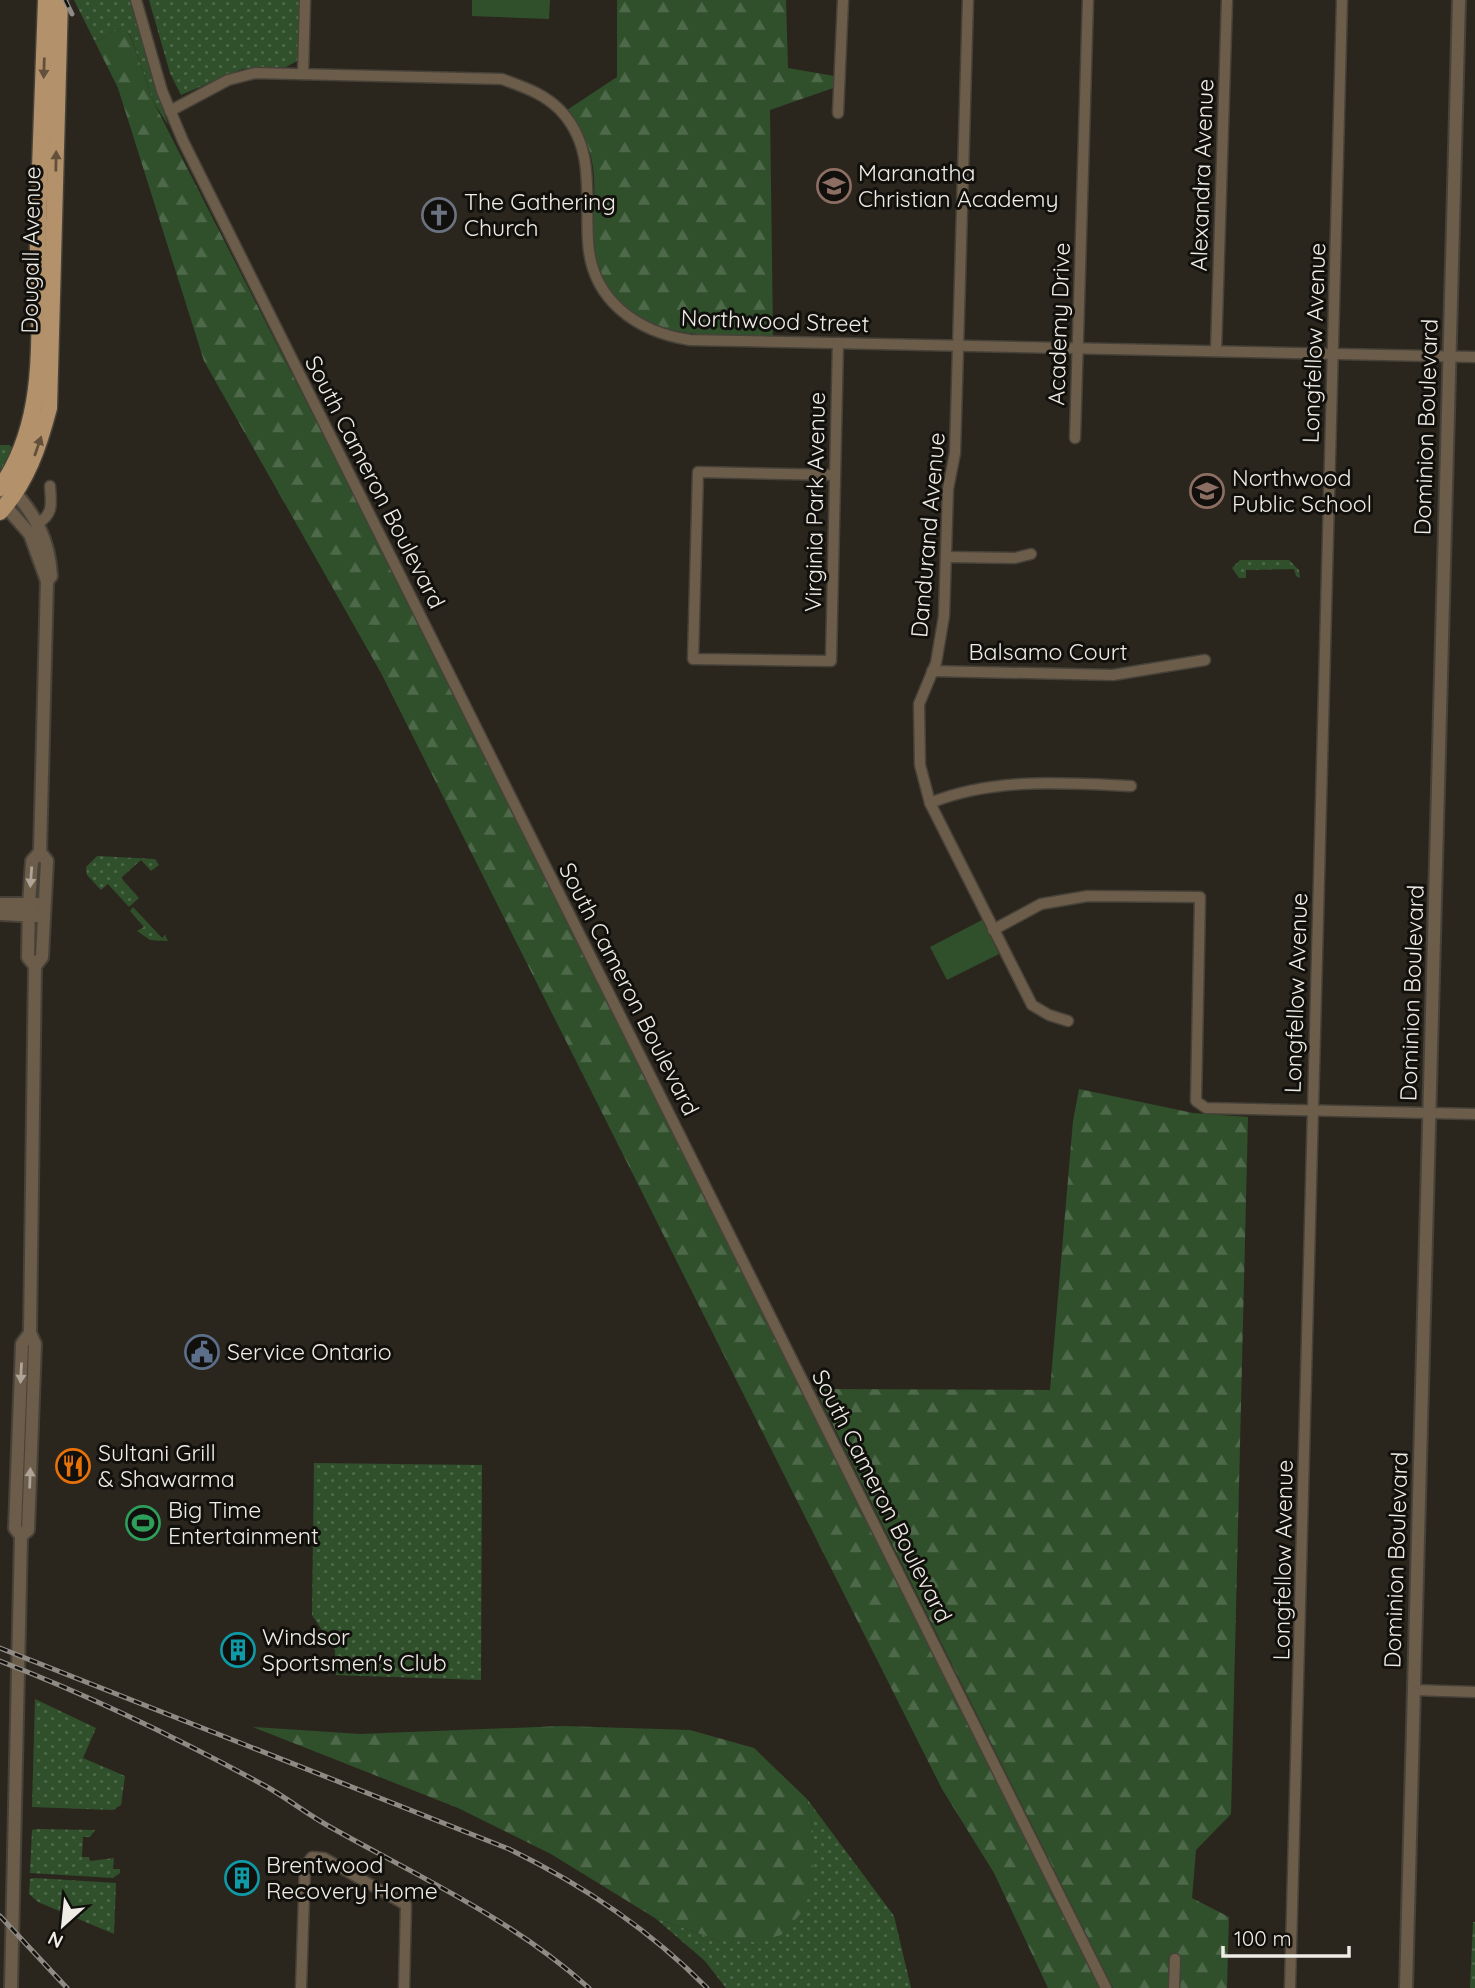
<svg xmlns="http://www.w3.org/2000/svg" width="1475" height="1988" font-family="Quicksand,sans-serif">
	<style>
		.grass { fill: url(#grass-dots) }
		.forest { fill: url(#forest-firs) }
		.green { fill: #30502b }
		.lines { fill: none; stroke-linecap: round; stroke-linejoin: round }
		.minor-casing { stroke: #464239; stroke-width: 13 }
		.tertiary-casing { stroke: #464239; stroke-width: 16 }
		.primary-casing { stroke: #464239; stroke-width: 19 }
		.minor { stroke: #6c5c4a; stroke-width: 10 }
		.tertiary { stroke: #6c5c4a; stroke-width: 12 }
		.primary { stroke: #b2916b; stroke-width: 16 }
		.rail-casing { stroke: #8f8b84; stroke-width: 5 }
		.rail { stroke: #12100c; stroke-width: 2.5; stroke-dasharray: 8; stroke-linecap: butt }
		.oneway { fill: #62503c }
		.oneway2 { fill: #aea498 }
		.labels { text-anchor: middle; stroke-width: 6; stroke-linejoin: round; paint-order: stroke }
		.poi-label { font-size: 23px; fill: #efece6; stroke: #12100c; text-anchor: start }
		.street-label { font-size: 23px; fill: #efece6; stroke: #12100c }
	</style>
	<defs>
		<pattern id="grass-dots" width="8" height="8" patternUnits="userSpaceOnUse" patternTransform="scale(1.75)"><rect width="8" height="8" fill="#30502b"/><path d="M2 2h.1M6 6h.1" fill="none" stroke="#4e694a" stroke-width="1.8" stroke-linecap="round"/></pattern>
		<pattern id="forest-firs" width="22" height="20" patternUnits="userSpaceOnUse" patternTransform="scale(1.75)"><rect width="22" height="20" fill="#30502b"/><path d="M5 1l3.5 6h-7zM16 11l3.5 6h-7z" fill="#4e694a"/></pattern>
	</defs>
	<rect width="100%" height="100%" fill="#2b261d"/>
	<g class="grass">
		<path d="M74,0H130L168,125L154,103L130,34L119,29L95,42Z"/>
		<path d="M149,0H301L299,60L286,67L242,69L181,95L170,73Z"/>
		<path d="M0,445H9L14,449L0,477Z"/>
		<path d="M1240,560H1289L1299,570L1300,578L1296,576L1294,569L1246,570V578H1239L1232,568Z"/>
		<path d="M97,856L155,859L159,865L151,871L141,860L121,878L139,898L129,907L108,884L101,890L87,875L86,867Z"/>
		<path d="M133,907L162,938L165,935L168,941L150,940L137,931L144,927L130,911Z"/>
		<path d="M314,1463L482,1465L481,1680L336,1675L335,1650L312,1615Z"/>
		<path d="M35,1699L96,1728L83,1758L125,1776L121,1805L113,1810L32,1807Z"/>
		<path d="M807,1799L894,1916L911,1988H726L705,1961L655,1918L720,1941L813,1831Z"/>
		<path d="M37,1829L95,1830L90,1837H83L82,1857H89L90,1861L114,1858L113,1869H120V1873L113,1878L30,1873L32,1830Z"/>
		<path d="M35,1878L116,1883L114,1934L38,1902L29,1894L30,1879Z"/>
		<path d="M1473,1922H1475V1988H1470Z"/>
	</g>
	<g class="forest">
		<path d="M617,0H786L788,68L840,77L839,86L770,110L773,337C699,336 598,341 594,239C592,209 599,176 588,147C584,134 574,122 567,110L617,77Z"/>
		<path d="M119,29H125L130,35L154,103L364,515L1100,1988H1048L994,1873L942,1789L381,673L204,361L118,88L95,42Z"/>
		<path d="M1079,1089L1193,1113L1248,1117L1231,1814L1196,1850L1192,1898L1229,1917L1227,1988H1113L815,1389L1050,1390L1073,1121Z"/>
		<path d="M562,1726L690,1730L754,1748L807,1799L813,1831V1877L804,1910L781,1935L756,1942L720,1941L655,1918L551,1854L458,1808L253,1727L360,1734Z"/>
	</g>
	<g class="green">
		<path d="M472,0H550L549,19L472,16Z"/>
		<path d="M982,920L999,954L947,980L930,947Z"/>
	</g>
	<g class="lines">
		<g class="minor-casing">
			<g id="minor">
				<path d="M136,0L162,91L183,141L1106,1988"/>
				<path d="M968,0L955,453L948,489L944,616L936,663L919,704L920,765L930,803L1032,1005L1049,1015L1068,1021"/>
				<path d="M303,74L305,0"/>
				<path d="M170,111L228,80L255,73L502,79C523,87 543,93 559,109C596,146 585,195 588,241C591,300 637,332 690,340L1475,357"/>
				<path d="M838,113L843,0"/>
				<path d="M1216,351L1227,0"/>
				<path d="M1075,438L1088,0"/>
				<path d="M835,475L698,472L693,659L831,661L838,343"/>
				<path d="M38,523C54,514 51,503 50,486"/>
				<path d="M946,557L1015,558L1031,554"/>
				<path d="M932,671L1113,675L1205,660"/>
				<path d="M930,803C994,777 1064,783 1131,786"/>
				<path d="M993,930L1041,904L1088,896L1200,897L1196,1101L1206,1108L1475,1114"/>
				<path d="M1414,1690L1475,1692"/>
				<path d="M301,1988L305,1866L312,1857L324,1858L406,1905L404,1988"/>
				<path d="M1174,1988L1175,1959"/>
				<path d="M1290,1988L1342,0"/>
			</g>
		</g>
		<g class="tertiary-casing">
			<g id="tertiary">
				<path d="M10,487C35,514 49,539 51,576L47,581L40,852L32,861L29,904L28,957L35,966"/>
				<path d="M0,500L30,534L47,581"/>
				<path d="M0,904H37"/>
				<path d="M0,914L37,916"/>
				<path d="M21,1536L28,1530L35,1344L30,1333L35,966L42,957L47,861L40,852"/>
				<path d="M11,1988L21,1536L15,1528L22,1344L30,1333"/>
				<path d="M1406,1988L1459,0"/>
			</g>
		</g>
		<g class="primary-casing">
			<g id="primary">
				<path d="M0,488C54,413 36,311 38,224C40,149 44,75 46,0"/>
				<path d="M0,512C27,482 39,446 49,408L60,0"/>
			</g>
		</g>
		<use href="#minor" class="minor"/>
		<use href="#tertiary" class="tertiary"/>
		<use href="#primary" class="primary"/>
		<g class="rail-casing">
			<g id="rail">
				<path d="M65,0L72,14"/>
				<path d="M0,1648L509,1849C583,1885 649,1929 707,1988"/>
				<path d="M0,1661C93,1697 182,1740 269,1788C291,1801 310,1816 332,1828C423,1879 510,1918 589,1988"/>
				<path d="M0,1916L67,1988"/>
			</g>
		</g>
		<use href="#rail" class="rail"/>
	</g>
	<defs><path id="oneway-solid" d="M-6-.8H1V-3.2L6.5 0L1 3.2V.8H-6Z" transform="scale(1.75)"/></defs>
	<g class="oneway">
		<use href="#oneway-solid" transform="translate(44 68) rotate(92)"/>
		<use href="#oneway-solid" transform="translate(56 161) rotate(-89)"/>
		<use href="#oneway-solid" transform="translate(38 446) rotate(-71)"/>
	</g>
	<g class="oneway2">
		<use href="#oneway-solid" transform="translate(31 877) rotate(94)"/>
		<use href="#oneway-solid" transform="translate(21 1373) rotate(93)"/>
		<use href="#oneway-solid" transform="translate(30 1478) rotate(-88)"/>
	</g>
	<defs>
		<g id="school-ring" transform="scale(1.75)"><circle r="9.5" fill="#12100c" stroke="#8d6e63" stroke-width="1.5"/><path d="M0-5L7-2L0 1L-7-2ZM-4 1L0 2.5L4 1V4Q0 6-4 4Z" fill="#8d6e63"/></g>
		<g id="church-ring" transform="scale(1.75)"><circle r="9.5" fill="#12100c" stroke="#6b7280" stroke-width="1.5"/><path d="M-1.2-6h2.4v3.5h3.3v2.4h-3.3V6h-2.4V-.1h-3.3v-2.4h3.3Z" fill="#6b7280"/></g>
		<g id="civic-ring" transform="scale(1.75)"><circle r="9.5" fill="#12100c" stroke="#5c6f8a" stroke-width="1.5"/><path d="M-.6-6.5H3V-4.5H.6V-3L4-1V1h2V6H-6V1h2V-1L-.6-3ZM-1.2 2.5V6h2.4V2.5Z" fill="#5c6f8a"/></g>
		<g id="restaurant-ring" transform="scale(1.75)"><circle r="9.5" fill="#12100c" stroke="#e8710a" stroke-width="1.5"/><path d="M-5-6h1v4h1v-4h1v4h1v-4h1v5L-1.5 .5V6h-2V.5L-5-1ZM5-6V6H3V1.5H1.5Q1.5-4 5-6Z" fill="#e8710a"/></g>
		<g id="stadium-ring" transform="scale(1.75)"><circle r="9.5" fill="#12100c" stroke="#2e9e5b" stroke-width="1.5"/><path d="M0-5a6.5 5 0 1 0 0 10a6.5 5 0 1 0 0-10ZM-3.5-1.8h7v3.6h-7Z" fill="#2e9e5b"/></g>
		<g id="building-ring" transform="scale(1.75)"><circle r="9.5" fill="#12100c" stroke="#0f9aa8" stroke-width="1.5"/><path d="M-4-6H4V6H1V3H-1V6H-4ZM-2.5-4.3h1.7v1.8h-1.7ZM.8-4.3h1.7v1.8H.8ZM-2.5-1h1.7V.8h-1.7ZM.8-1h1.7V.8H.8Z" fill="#0f9aa8"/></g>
	</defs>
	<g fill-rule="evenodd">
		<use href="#school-ring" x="834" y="186"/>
		<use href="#church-ring" x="439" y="215"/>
		<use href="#school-ring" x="1207" y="491"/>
		<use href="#civic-ring" x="202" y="1352"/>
		<use href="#restaurant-ring" x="73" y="1466"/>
		<use href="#stadium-ring" x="143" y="1523"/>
		<use href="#building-ring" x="238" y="1650"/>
		<use href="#building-ring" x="242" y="1878"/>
	</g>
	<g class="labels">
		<g class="poi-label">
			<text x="858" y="181">Maranatha<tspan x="858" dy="26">Christian Academy</tspan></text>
			<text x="464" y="210">The Gathering<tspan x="464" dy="26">Church</tspan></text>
			<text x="1232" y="486">Northwood<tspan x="1232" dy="26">Public School</tspan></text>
			<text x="227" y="1360">Service Ontario</text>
			<text x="98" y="1461">Sultani Grill<tspan x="98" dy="26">&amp; Shawarma</tspan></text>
			<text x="168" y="1518">Big Time<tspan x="168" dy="26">Entertainment</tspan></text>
			<text x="262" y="1645">Windsor<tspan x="262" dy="26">Sportsmen's Club</tspan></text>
			<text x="266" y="1873">Brentwood<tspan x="266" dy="26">Recovery Home</tspan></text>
		</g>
		<g class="street-label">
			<text transform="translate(1202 175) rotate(-88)" y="8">Alexandra Avenue</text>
			<text transform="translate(31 250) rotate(-89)" y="8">Dougall Avenue</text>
			<text transform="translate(775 321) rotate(2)" y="8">Northwood Street</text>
			<text transform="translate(1059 324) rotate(-88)" y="8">Academy Drive</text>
			<text transform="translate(1314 343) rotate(-88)" y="8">Longfellow Avenue</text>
			<text transform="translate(1426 427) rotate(-88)" y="8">Dominion Boulevard</text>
			<text transform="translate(375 482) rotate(63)" y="8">South Cameron Boulevard</text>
			<text transform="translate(815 502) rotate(-89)" y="8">Virginia Park Avenue</text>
			<text transform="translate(928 535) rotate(-85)" y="8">Dandurand Avenue</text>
			<text x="1048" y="660">Balsamo Court</text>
			<text transform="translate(629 989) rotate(63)" y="8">South Cameron Boulevard</text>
			<text transform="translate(1296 993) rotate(-88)" y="8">Longfellow Avenue</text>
			<text transform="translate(1412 993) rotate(-88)" y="8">Dominion Boulevard</text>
			<text transform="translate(882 1496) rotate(63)" y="8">South Cameron Boulevard</text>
			<text transform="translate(1283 1560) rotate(-89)" y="8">Longfellow Avenue</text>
			<text transform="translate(1396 1560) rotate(-88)" y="8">Dominion Boulevard</text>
		</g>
	</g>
	<g transform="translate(63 1925) rotate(207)" stroke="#12100c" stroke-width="5" paint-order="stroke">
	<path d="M0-5L12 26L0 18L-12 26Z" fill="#efece6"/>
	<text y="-10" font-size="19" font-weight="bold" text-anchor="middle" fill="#efece6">N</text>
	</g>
	<path d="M1223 1946v10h126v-10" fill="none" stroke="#efece6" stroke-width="3.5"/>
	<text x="1234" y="1946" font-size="21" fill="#efece6" stroke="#12100c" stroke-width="5" paint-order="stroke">100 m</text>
</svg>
